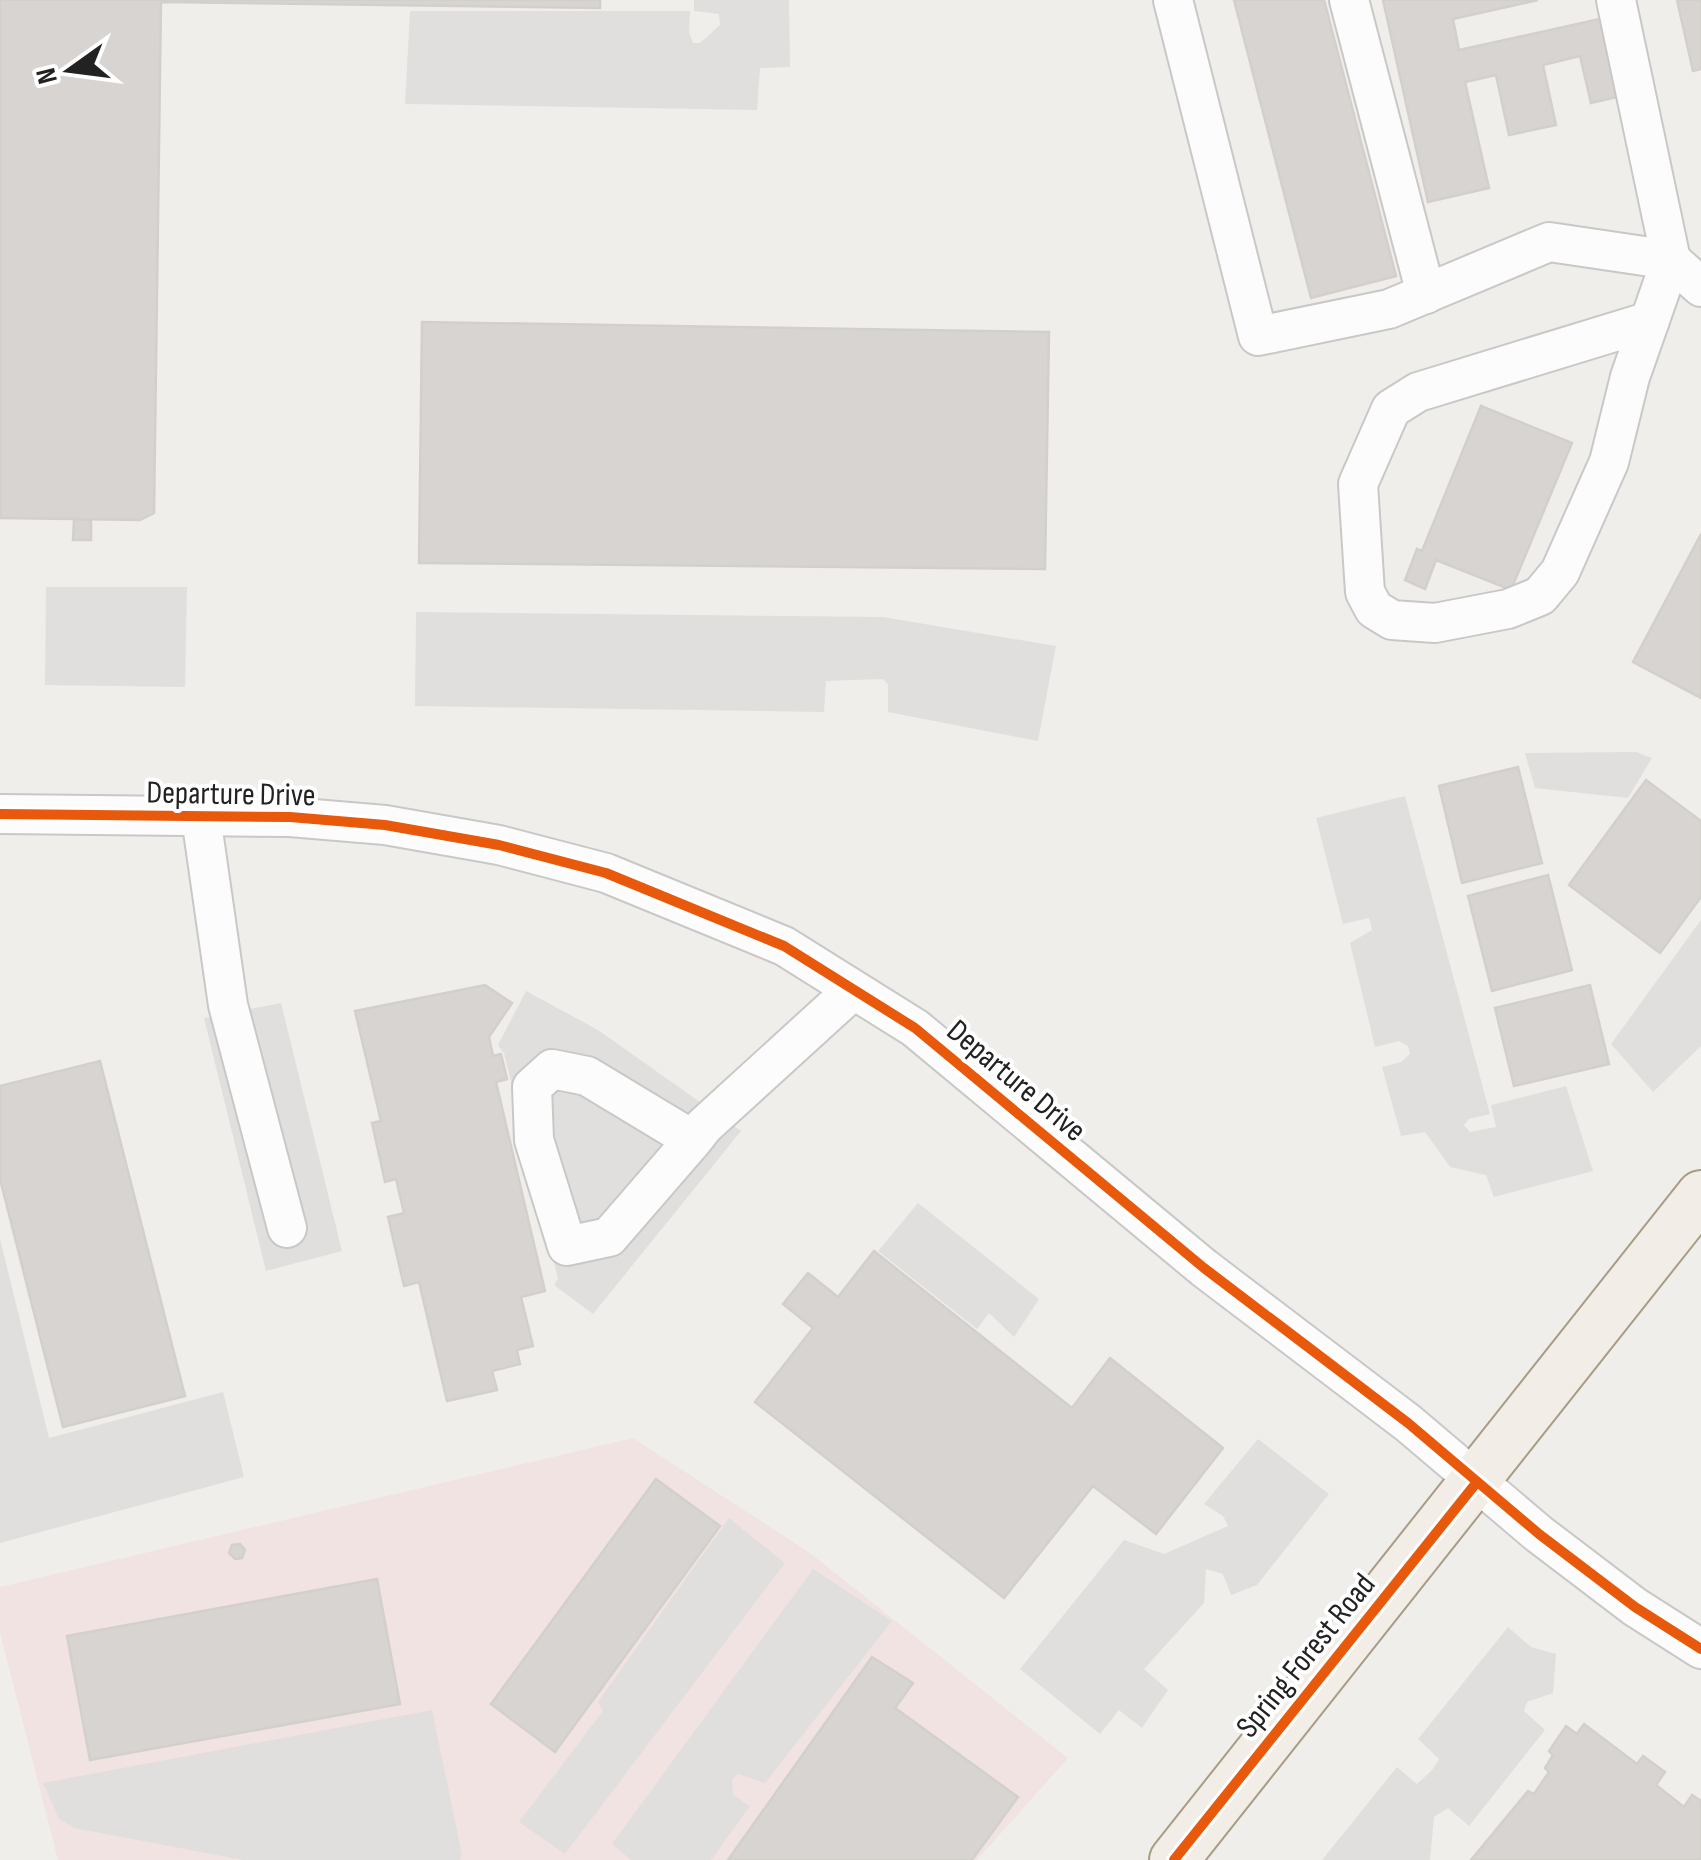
<svg xmlns="http://www.w3.org/2000/svg" width="1701" height="1860" font-family="'Sofia Sans Condensed',sans-serif">
	<style>
		.commercial { fill: #f1e3e1 }
		.parking { fill: #e0dfde }
		.building { fill: #d7d4d2; stroke: #d3d0cc; stroke-width: 2.5 }
		.lines { fill: none; stroke-linecap: round; stroke-linejoin: round }
		.minor-casing { stroke: #c9c8c7; stroke-width: 42 }
		.major-casing { stroke: #a79c86; stroke-width: 52 }
		.minor { stroke: #fdfcfc; stroke-width: 38 }
		.major { stroke: #f3ede7; stroke-width: 48 }
		.cycleway-casing { stroke: #fff; stroke-width: 16 }
		.cycleway { stroke: #e8590c; stroke-width: 10 }
		.labels { text-anchor: middle; stroke-width: 8; stroke-linejoin: round; paint-order: stroke }
		.street-label { font-size: 32px; fill: #222; stroke: #fff }
	</style>
	<rect width="100%" height="100%" fill="#f0eeeb"/>
	<path class="commercial" d="M633,1438L810,1553L1068,1758L977,1860H58L0,1633V1587Z"/>
	<g class="parking">
		<path d="M694,0H789L790,67L760,68L757,110L405,104L410,11H690L689,32L693,43H700L720,25L719,14L694,11Z"/>
		<path d="M46,587H187L185,687L45,685Z"/>
		<path d="M416,612L883,617L1056,646L1038,741L888,712V684L883,679L826,681L824,712L415,706Z"/>
		<path d="M1636,752L1652,758L1628,798L1535,788L1525,753Z"/>
		<path d="M1405,796L1490,1114L1469,1119L1464,1125L1470,1132L1496,1127L1491,1105L1566,1086L1593,1171L1494,1197L1486,1175L1450,1167L1425,1132L1401,1136L1382,1067L1401,1062L1410,1054L1408,1046L1399,1041L1375,1047L1350,943L1372,930L1369,918L1343,924L1316,818Z"/>
		<path d="M1701,920V1046L1653,1092L1611,1044Z"/>
		<path d="M526,991L598,1030L741,1131L593,1314L554,1285L558,1279L504,1053L498,1045Z"/>
		<path d="M281,1003L342,1251L266,1271L204,1018Z"/>
		<path d="M918,1203L1039,1299L1014,1337L989,1313L977,1329L878,1251Z"/>
		<path d="M0,1239L49,1438L223,1392L244,1477L0,1543Z"/>
		<path d="M1258,1439L1329,1494L1257,1585L1231,1595L1223,1574L1206,1569L1204,1603L1144,1669L1168,1690L1142,1728L1119,1710L1100,1734L1020,1669L1124,1540L1164,1554L1228,1526L1223,1516L1204,1504Z"/>
		<path d="M729,1518L785,1563L565,1854L519,1822L603,1711L598,1702Z"/>
		<path d="M813,1569L892,1621L765,1783L738,1774L732,1779L733,1795L750,1806L711,1860H631L612,1844Z"/>
		<path d="M1508,1627L1531,1647L1556,1654L1553,1693L1527,1702L1524,1711L1545,1730L1469,1826L1448,1808L1434,1817L1430,1860H1322L1397,1767L1417,1784L1432,1770L1439,1759L1418,1739Z"/>
		<path d="M432,1710L462,1855L459,1860H243L74,1828L59,1819L43,1783Z"/>
	</g>
	<g class="building">
		<path d="M0,0H600V8L161,2L154,513L140,520L0,518Z"/>
		<path d="M1234,0H1324L1396,276L1311,298Z"/>
		<path d="M1383,0H1538L1453,19L1459,50L1604,18L1621,96L1591,103L1580,56L1543,65L1556,125L1509,135L1496,75L1465,82L1489,188L1428,202Z"/>
		<path d="M1677,0H1701V69L1693,71Z"/>
		<path d="M422,322L1049,332L1045,569L419,563Z"/>
		<path d="M1481,406L1572,443L1511,590L1436,560L1425,589L1405,580L1417,549L1422,551Z"/>
		<path d="M74,519L91,520V540H73Z"/>
		<path d="M1701,534V698L1633,662Z"/>
		<path d="M1518,767L1542,863L1462,883L1439,786Z"/>
		<path d="M1646,780L1701,821V897L1660,953L1569,885Z"/>
		<path d="M1548,875L1572,970L1492,991L1468,896Z"/>
		<path d="M485,985L512,1003L489,1037L493,1056L501,1054L507,1079L496,1082L545,1291L521,1297L533,1346L517,1350L520,1364L492,1371L497,1390L447,1401L419,1282L404,1286L388,1217L404,1213L396,1179L385,1182L372,1123L381,1121L355,1011Z"/>
		<path d="M1590,985L1609,1064L1514,1086L1495,1008Z"/>
		<path d="M100,1061L185,1396L63,1427L0,1179V1086Z"/>
		<path d="M874,1251L1072,1408L1110,1358L1223,1448L1156,1534L1093,1486L1004,1598L755,1402L813,1328L783,1304L808,1273L838,1297Z"/>
		<path d="M656,1479L720,1526L555,1752L491,1704Z"/>
		<path d="M240,1544L245,1550L242,1558L235,1559L229,1553L232,1545Z"/>
		<path d="M377,1579L400,1704L90,1760L67,1636Z"/>
		<path d="M872,1657L913,1683L895,1708L1018,1797L972,1860H728Z"/>
		<path d="M1584,1724L1637,1764L1643,1756L1665,1772L1656,1785L1684,1807L1692,1795L1701,1801V1860H1471L1528,1791L1534,1794L1549,1772L1545,1768L1553,1755L1549,1751L1566,1726L1577,1734Z"/>
	</g>
	<g class="lines">
		<g class="minor-casing">
			<g id="minor">
				<path d="M1173,0L1258,336L1389,309L1549,242L1671,260"/>
				<path d="M1349,0L1426,294"/>
				<path d="M1616,0L1671,260L1630,377L1609,462L1560,572L1540,596L1508,609L1435,623L1392,620L1374,609L1365,592L1358,484L1391,409L1418,392L1650,321"/>
				<path d="M1671,260L1701,287"/>
				<path d="M0,814L290,817L385,825L499,845L606,873L784,946L915,1028L1204,1268L1408,1423L1539,1534L1635,1607L1701,1649"/>
				<path d="M201,817L228,1005L287,1228"/>
				<path d="M693,1140L587,1076L552,1069L532,1087L534,1140L567,1246L609,1237L693,1140L704,1126L851,992"/>
			</g>
		</g>
		<g class="major-casing">
			<path id="major" d="M1174,1860L1701,1195"/>
		</g>
		<use href="#minor" class="minor"/>
		<use href="#major" class="major"/>
		<g class="cycleway-casing">
			<g id="cycleway">
				<path d="M0,814L290,817L385,825L499,845L606,873L784,946L915,1028L1204,1268L1408,1423L1539,1534L1635,1607L1701,1649"/>
				<path d="M1174,1860L1477,1482"/>
			</g>
		</g>
		<use href="#cycleway" class="cycleway"/>
	</g>
	<g class="labels">
		<g class="street-label">
			<text transform="translate(231 793) rotate(1)" y="11">Departure Drive</text>
			<text transform="translate(1017 1080) rotate(40)" y="11">Departure Drive</text>
			<text transform="translate(1305 1655) rotate(-51)" y="11">Spring Forest Road</text>
		</g>
	</g>
	<g transform="translate(70 70) rotate(256)" stroke="#ffffff" stroke-width="8" paint-order="stroke">
	<path d="M0-8L18 38L0 25L-18 38Z" fill="#222222"/>
	<text y="-15" font-size="28" font-weight="bold" text-anchor="middle" fill="#222222">N</text>
	</g>
</svg>
